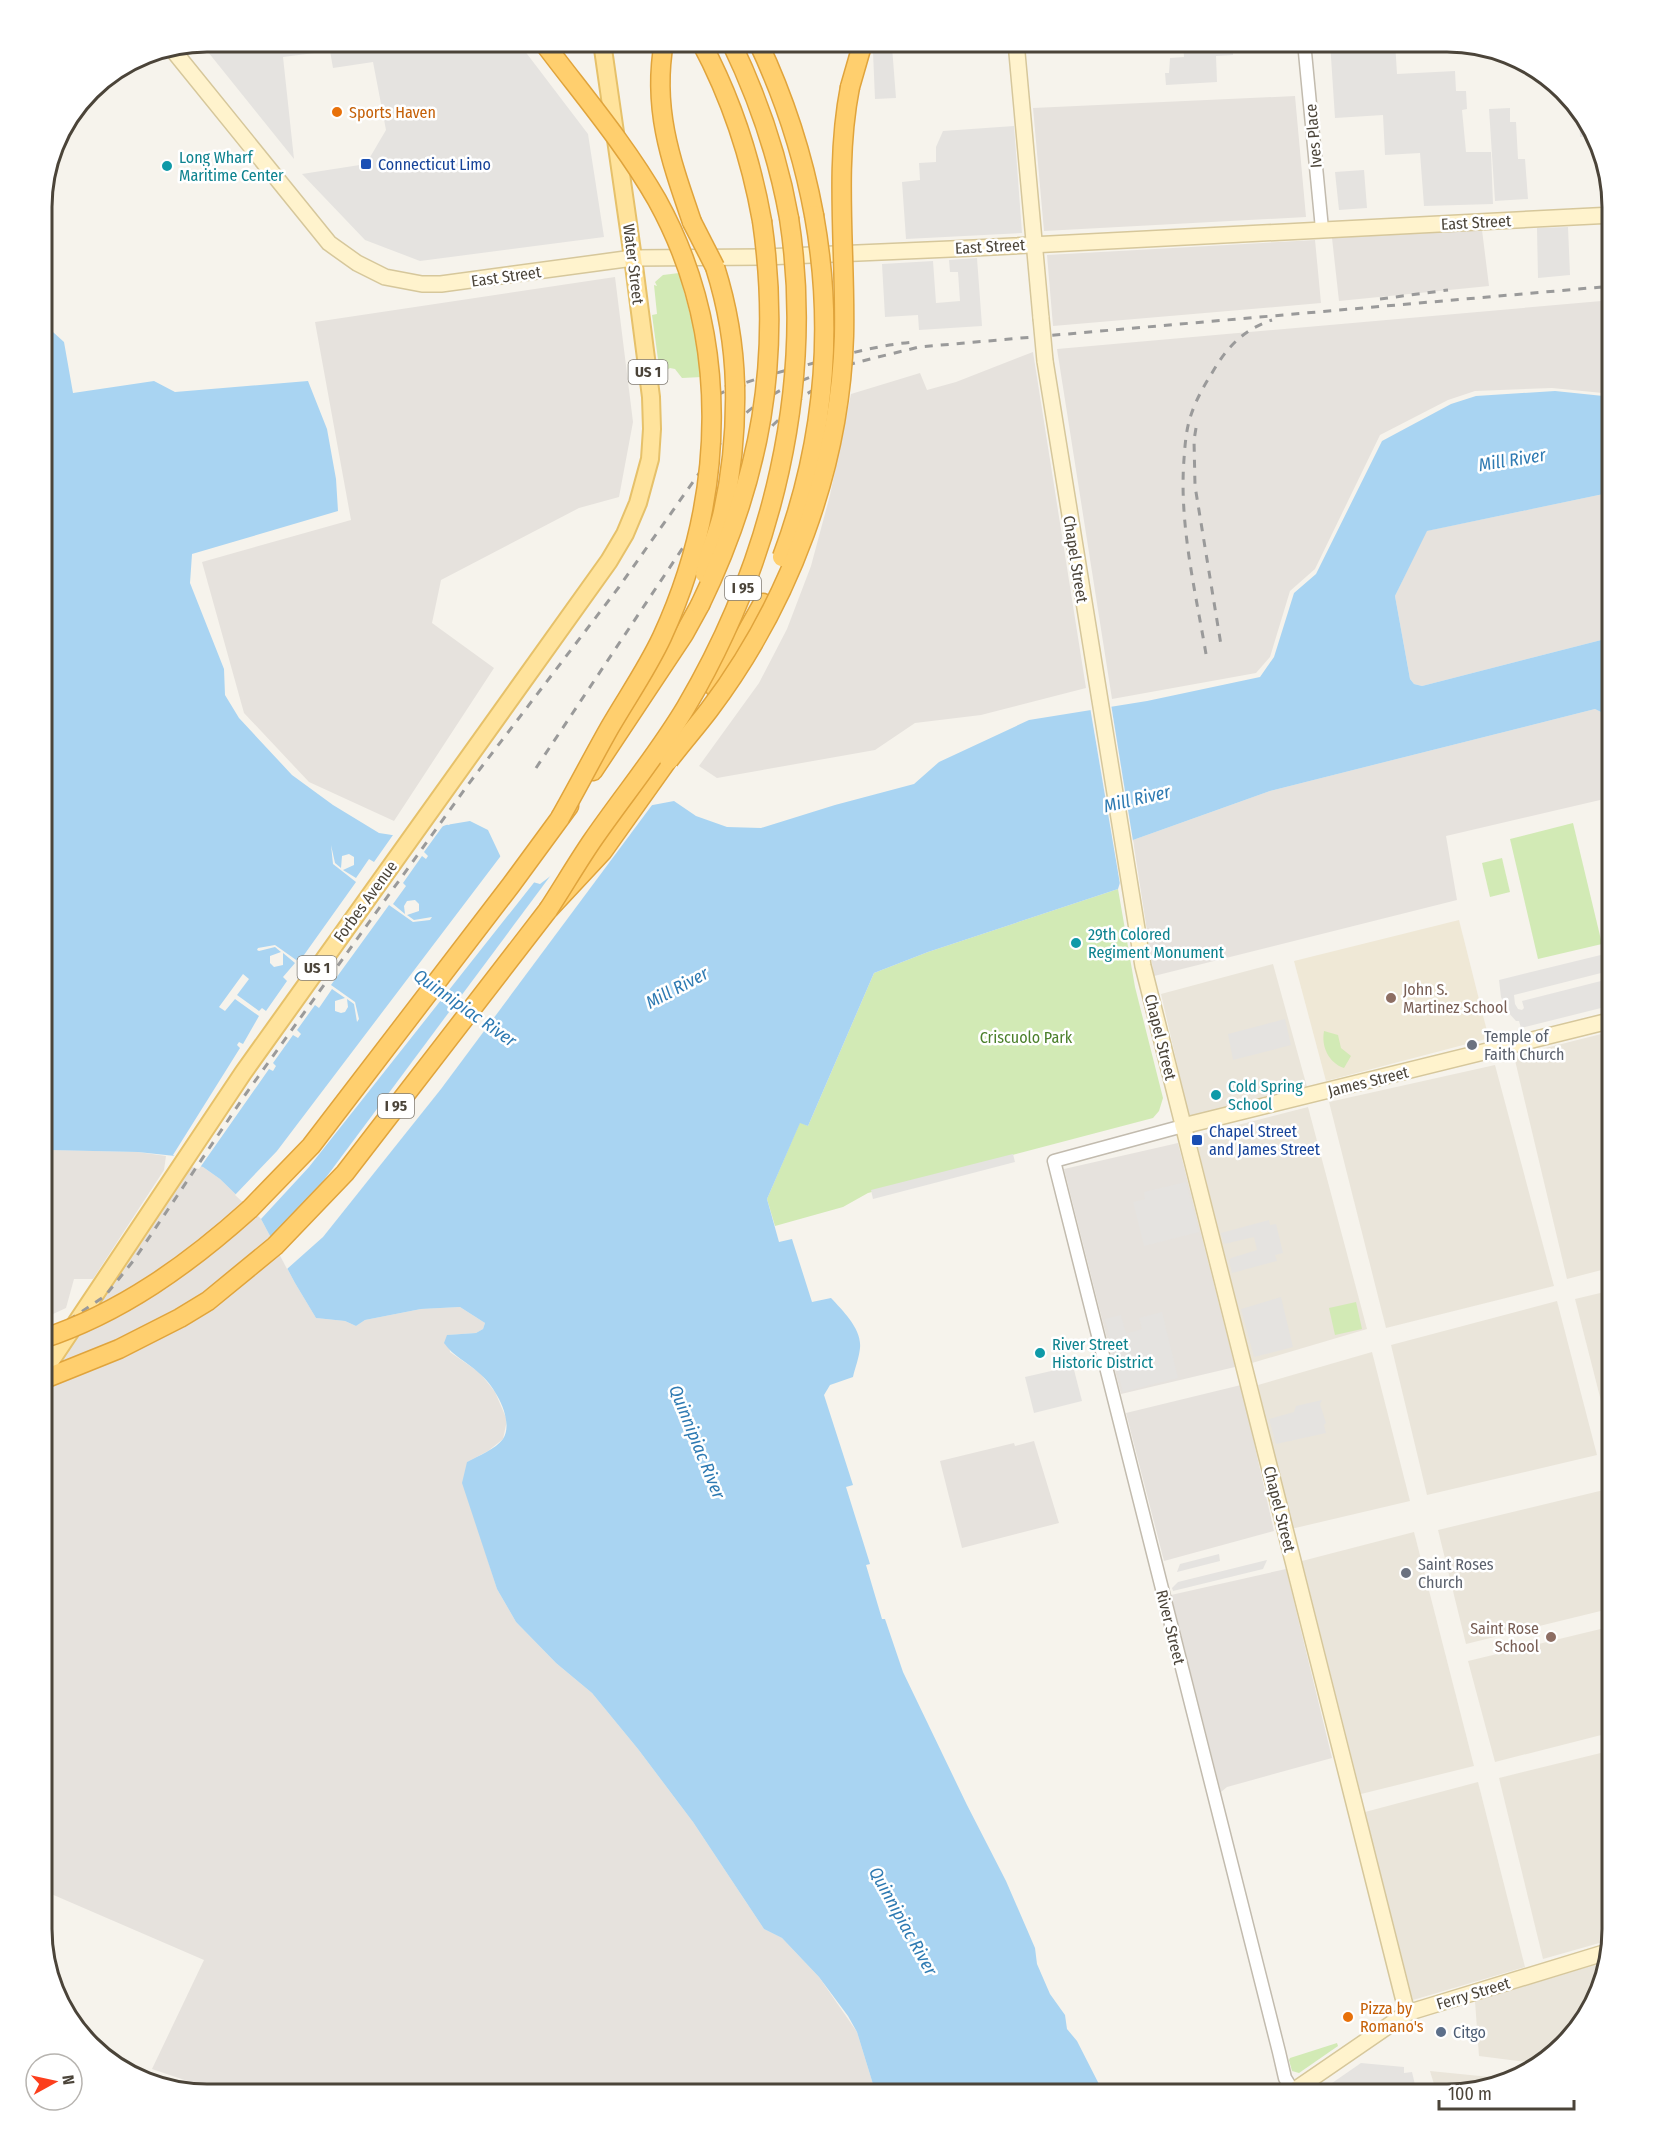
<svg xmlns="http://www.w3.org/2000/svg" width="1655" height="2136" font-family="'Fira Sans Condensed',sans-serif">
	<style>
		.residential { fill: #eae5da }
		.industrial { fill: #e6e2dd }
		.education { fill: #efe8d6 }
		.green { fill: #d2eab5 }
		.parking { fill: #e5e3e0; fill-rule: evenodd }
		.water { fill: #a9d4f2 }
		.pier { fill: #f6f3ec }
		.lines { fill: none; stroke-linecap: round; stroke-linejoin: round }
		.tertiary-casing { stroke: #c2bbae; stroke-width: 15 }
		.secondary-casing { stroke: #d6c79b; stroke-width: 18 }
		.primary-casing { stroke: #e6c16a; stroke-width: 20 }
		.motorway-casing { stroke: #e0a43c; stroke-width: 21 }
		.tertiary { stroke: #fff; stroke-width: 12 }
		.secondary { stroke: #fff3cd; stroke-width: 15 }
		.primary { stroke: #ffe39c; stroke-width: 16 }
		.motorway { stroke: #ffcf6e; stroke-width: 18 }
		.rail { stroke: #9a9a9a; stroke-width: 3; stroke-dasharray: 8 8; stroke-linecap: butt }
		.secondary-bridge-casing { stroke: #d6c79b; stroke-width: 18; stroke-linecap: butt }
		.motorway-bridge-casing { stroke: #e0a43c; stroke-width: 21; stroke-linecap: butt }
		.secondary-bridge { stroke: #fff3cd; stroke-width: 15 }
		.motorway-bridge { stroke: #ffcf6e; stroke-width: 18 }
		.food-dot { fill: #e8710a; stroke: #fff; stroke-width: 2 }
		.transit-dot { fill: #1a4fb4; stroke: #fff; stroke-width: 2 }
		.culture-dot { fill: #0f9aa8; stroke: #fff; stroke-width: 2 }
		.education-dot { fill: #8d6e63; stroke: #fff; stroke-width: 2 }
		.worship-dot { fill: #6b7280; stroke: #fff; stroke-width: 2 }
		.service-dot { fill: #5c6f8a; stroke: #fff; stroke-width: 2 }
		.labels { text-anchor: middle; stroke-width: 5; stroke-linejoin: round; paint-order: stroke }
		.shield { fill: #fff; stroke: #817c74; stroke-width: 1.5 }
		.shield-label { font-size: 15px; font-weight: bold; fill: #4b4439 }
		.food-label { font-size: 16px; fill: #c56008; stroke: #fff; text-anchor: start }
		.street-label { font-size: 16px; fill: #4b4439; stroke: #fff }
		.culture-label { font-size: 16px; fill: #0d838f; stroke: #fff; text-anchor: start }
		.transit-label { font-size: 16px; fill: #164399; stroke: #fff; text-anchor: start }
		.education-label { font-size: 16px; fill: #785e54; stroke: #fff; text-anchor: start }
		.worship-label { font-size: 16px; fill: #5b616d; stroke: #fff; text-anchor: start }
		.park-label { font-size: 16px; fill: #4a7f2a; stroke: #fff }
		.service-label { font-size: 16px; fill: #4e5e75; stroke: #fff; text-anchor: start }
		.water-label { font-size: 18px; font-style: italic; fill: #2e7ab2; stroke: #fff }
		.rim { fill: none; stroke: #4b4439; stroke-width: 3 }
	</style>
	<rect width="100%" height="100%" fill="#f6f3ec"/>
	<g class="residential">
		<path d="M1273,964L1307,1087L1189,1116L1161,994Z"/>
		<path d="M1613,1031V1267L1567,1279L1514,1056Z"/>
		<path d="M1495,1065L1554,1286L1386,1328L1329,1102Z"/>
		<path d="M1308,1107L1367,1329L1252,1363L1195,1136Z"/>
		<path d="M1613,1290V1448L1575,1299Z"/>
		<path d="M1557,1301L1597,1455L1427,1495L1391,1345Z"/>
		<path d="M1372,1352L1410,1501L1291,1529L1258,1385Z"/>
		<path d="M1608,1489L1613,1511V1608L1466,1644L1438,1530Z"/>
		<path d="M1414,1532L1474,1766L1361,1794L1302,1561Z"/>
		<path d="M1613,1626V1732L1495,1762L1468,1661Z"/>
		<path d="M1613,1750V1929L1610,1940L1543,1959L1499,1778Z"/>
		<path d="M1478,1782L1525,1967L1413,2000L1365,1812Z"/>
		<path d="M1604,1962L1591,2011L1541,2064L1479,2056L1475,2001Z"/>
		<path d="M1430,2071L1500,2078L1448,2094H1437Z"/>
	</g>
	<g class="industrial">
		<path d="M1295,96L1306,217L1044,231L1033,108Z"/>
		<path d="M1482,230L1489,286L1339,301L1332,238Z"/>
		<path d="M1315,240L1321,303L1053,326L1047,255Z"/>
		<path d="M615,277L633,422L619,497L579,508L441,580L432,623L494,668L394,821L309,782L244,713L202,562L351,520L315,322Z"/>
		<path d="M1613,300V394L1552,388L1475,391L1448,400L1380,435L1315,569L1290,591L1270,657L1256,673L1112,699L1057,349Z"/>
		<path d="M1033,352L1086,688L981,715L915,723L875,750L717,778L699,766L759,683L787,629L811,566L830,495L851,394L920,373L927,390L956,382Z"/>
		<path d="M1613,492V637L1422,686L1414,684L1410,679L1395,596L1426,531Z"/>
		<path d="M1595,709L1613,718V797L1446,836L1457,900L1154,976L1133,840L1270,791Z"/>
		<path d="M42,1119L48,1150L138,1152L166,1156L164,1170L93,1279H74L66,1308L42,1319Z"/>
		<path d="M1178,1143L1235,1367L1121,1394L1064,1169Z"/>
		<path d="M183,1162L203,1167L220,1179L261,1219L295,1283L316,1318L345,1321L356,1326L365,1320L421,1309L460,1307L485,1323L483,1329L476,1333L448,1335L450,1352L480,1373L495,1392L507,1420L503,1439L488,1451L467,1462L484,1548L497,1589L516,1622L556,1663L592,1693L638,1749L693,1822L764,1929L782,1938L819,1977L857,2032L876,2094H226L152,2069L204,1960L42,1890V1743L49,1728L42,1725V1340L63,1332Z"/>
		<path d="M1241,1385L1274,1531L1164,1561L1126,1413Z"/>
		<path d="M1034,1441L1059,1523L962,1548L940,1461L1014,1443L1015,1446Z"/>
		<path d="M1286,1569L1332,1758L1227,1787L1221,1792L1171,1595Z"/>
	</g>
	<path class="education" d="M1459,920L1488,1035L1486,1039L1326,1081L1294,961Z"/>
	<g class="green">
		<path d="M679,273L695,333L702,377L682,378L675,369L670,368L660,374L652,315L657,314L654,285L657,286L655,282L663,275Z"/>
		<path d="M1573,823L1602,944L1538,959L1510,839Z"/>
		<path d="M1502,858L1510,892L1490,897L1482,863Z"/>
		<path d="M1118,889L1135,987L1163,1098L1159,1111L1153,1118L868,1193L843,1207L775,1226L767,1199L800,1122L808,1126L874,973L928,952Z"/>
		<path d="M1324,1031L1338,1035L1341,1048L1351,1056L1344,1068C1329,1063 1321,1047 1324,1031Z"/>
		<path d="M1356,1302L1362,1329L1335,1335L1329,1308Z"/>
		<path d="M1337,2043L1338,2046L1299,2073L1292,2071L1289,2060L1290,2058Z"/>
	</g>
	<g class="parking">
		<path d="M243,42H518L588,134L604,237L420,261L365,240L302,174L366,164L386,130L373,62L333,68L330,51L283,57L294,159L204,47Z"/>
		<path d="M877,42H939V43L892,47L896,98L875,99L873,52Z"/>
		<path d="M1183,42H1233V55L1216,56L1217,82L1166,85L1165,73H1169L1170,58L1184,57Z"/>
		<path d="M1330,42H1395L1397,74L1455,71L1456,91H1466L1467,109L1462,110L1466,152H1491L1493,204L1424,206L1420,153L1385,155L1383,115L1335,118Z"/>
		<path d="M1510,108V122H1516L1518,159H1525L1528,199L1495,201L1489,109Z"/>
		<path d="M1579,110L1585,116L1595,147H1589L1588,137H1580Z"/>
		<path d="M1014,126L1022,233L906,239L902,182L920,180L919,163L936,162V147L943,131Z"/>
		<path d="M1364,170L1367,208L1339,210L1335,172Z"/>
		<path d="M1568,227L1570,275L1538,278L1537,228Z"/>
		<path d="M977,258L982,326L919,330L918,315L885,317L882,264L933,261L936,303L960,301L958,272H950L949,260Z"/>
		<path d="M1613,952V1005L1521,1028L1519,1021H1516L1507,1011L1501,997L1499,980ZM1609,971L1613,982L1605,989L1603,988L1601,981L1522,1001L1524,1008L1522,1010L1518,1009L1515,1004L1514,995Z"/>
		<path d="M1285,1019L1291,1045L1233,1060L1228,1034Z"/>
		<path d="M1013,1154L1015,1162L873,1199L871,1190Z"/>
		<path d="M1186,1182L1199,1232L1144,1246L1133,1202L1145,1199L1144,1192Z"/>
		<path d="M1269,1220L1270,1225L1276,1224L1283,1253L1275,1255L1277,1261L1232,1273L1229,1261L1231,1258L1257,1250L1254,1237L1224,1244L1221,1233Z"/>
		<path d="M1281,1297L1293,1347L1254,1357L1241,1309Z"/>
		<path d="M1162,1312L1178,1378L1123,1392L1105,1319L1121,1315L1126,1334L1142,1329L1139,1318Z"/>
		<path d="M1073,1366L1082,1401L1034,1413L1025,1377Z"/>
		<path d="M1322,1400L1320,1404L1326,1423L1324,1425L1326,1433L1276,1444L1269,1419L1294,1412L1296,1406Z"/>
		<path d="M1219,1554L1220,1561L1177,1572L1180,1564Z"/>
		<path d="M1267,1560L1263,1569L1173,1591L1172,1588L1178,1582Z"/>
		<path d="M1361,2063L1404,2067V2073L1412,2072L1416,2089L1409,2093L1417,2094H1371L1370,2088L1364,2087L1360,2083L1342,2094H1324L1322,2090Z"/>
	</g>
	<path class="water" d="M42,318L43,323L64,342L73,393L154,381L175,392L308,381L327,429L336,479L338,511L192,554L190,583L224,669L225,695L239,718L292,775L333,805L379,833L412,838L446,825L470,821L488,830L504,864L522,879L540,884L642,807L674,801L696,816L727,827L761,828L835,805L914,784L939,762L1029,720L1147,701L1260,677L1274,657L1294,593L1316,574L1382,441L1451,404L1476,396L1555,391L1613,397V492L1427,531L1395,596L1410,679L1414,684L1422,686L1613,637V718L1595,709L1270,791L1133,840L1118,889L928,952L874,973L808,1126L800,1123L767,1199L779,1242L792,1239L812,1302L831,1298C843,1311 862,1329 860,1348C859,1358 855,1368 853,1377L830,1385L824,1395L853,1485L846,1487L870,1564L866,1565L882,1619H885L903,1672L967,1805L1006,1881L1035,1948L1037,1964L1050,1994L1065,2015L1067,2029L1077,2041L1104,2094H876L857,2032L848,2016L819,1977L782,1938L764,1929L693,1822L638,1749L592,1693L556,1663L516,1622L497,1589L462,1483L467,1462C478,1456 496,1449 503,1439C515,1420 494,1385 479,1373C467,1362 453,1356 444,1343L447,1335L476,1333L483,1329L485,1323L460,1307L421,1309L365,1320L356,1326L345,1321L316,1318L295,1283L261,1219L220,1179L203,1167L183,1162L175,1156L138,1152L48,1150L42,1119Z"/>
	<g class="pier">
		<path d="M1111,704L1134,847L1121,890L1090,707Z"/>
		<path d="M655,801L441,1089L323,1237L287,1269L275,1246L557,867L641,804Z"/>
		<path d="M449,821L451,822L449,825L445,823L424,852L428,856L426,859L422,856L403,883L406,886L393,904L405,914L404,906L407,901L415,900L419,904V911L407,915L414,920L432,917L430,920L413,922L389,905L331,985L355,1002L359,1019L357,1022L354,1004L347,999L348,1007L345,1012L341,1013L335,1011V1001L345,998L332,989L319,1008L315,1005L297,1030L301,1034L298,1038L293,1035L273,1063L276,1066L273,1071L269,1069L199,1169L189,1166L173,1155L240,1048L237,1045L239,1042L243,1044L259,1016L235,999L225,1011L219,1007L243,974L249,979L237,995L259,1011L262,1008L266,1011L287,981L283,977L295,963L283,953V965L274,967L270,963V956L281,952L275,947L259,951L257,950L258,948L275,945L299,962L356,882L333,864L331,845L335,863L341,868L342,856L349,854L354,857V865L343,870L356,878L369,859L374,862L393,835L387,833L389,831L412,835Z"/>
		<path d="M503,853L506,862L523,877L536,880L309,1167L261,1219L235,1195L277,1151Z"/>
	</g>
	<g class="lines">
		<g class="tertiary-casing">
			<g id="tertiary">
				<path d="M1304,42L1322,229"/>
				<path d="M1183,1126L1054,1161L1279,2052L1285,2078L1293,2091"/>
			</g>
		</g>
		<g class="secondary-casing">
			<g id="secondary">
				<path d="M1016,42L1041,318"/>
				<path d="M172,49L329,243L357,263L385,277L422,284H441L633,258L765,257L974,248L1613,215"/>
				<path d="M1045,361L1143,966L1407,2013"/>
				<path d="M1183,1126L1613,1020"/>
				<path d="M1289,2094L1407,2013L1607,1952"/>
			</g>
		</g>
		<g class="primary-casing">
			<path id="primary" d="M42,1374L243,1073L609,561L625,534L638,503L650,459L652,429L651,397L633,258L602,42"/>
		</g>
		<g class="motorway-casing">
			<g id="motorway">
				<path d="M664,42C652,109 671,161 692,222"/>
				<path d="M701,42C731,98 751,159 762,221"/>
				<path d="M731,42C758,98 778,156 789,218"/>
				<path d="M758,42C784,97 803,155 814,215"/>
				<path d="M850,87L863,42"/>
				<path d="M715,267C727,305 734,344 735,385"/>
				<path d="M715,688L763,603"/>
				<path d="M593,771L684,634L700,605"/>
				<path d="M250,1209L311,1146L511,885L569,806"/>
				<path d="M42,1380L119,1349L180,1318L208,1301L275,1246L345,1173L548,910L603,851L677,747"/>
			</g>
		</g>
		<use href="#tertiary" class="tertiary"/>
		<use href="#secondary" class="secondary"/>
		<use href="#primary" class="primary"/>
		<use href="#motorway" class="motorway"/>
		<g class="rail">
			<path d="M1380,299L1448,290"/>
			<path d="M717,395C749,379 780,372 814,363C847,354 879,345 914,342"/>
			<path d="M1196,428L1194,440L1195,486L1221,645"/>
			<path d="M1206,654C1195,589 1179,524 1184,459C1185,445 1186,431 1190,418C1195,402 1203,387 1212,373C1226,348 1244,329 1272,320"/>
			<path d="M536,768L684,546L773,425L805,395L842,373"/>
			<path d="M42,1338L105,1296L134,1260L245,1095L467,786L619,587L731,428C739,420 746,412 755,406C802,372 864,361 919,347L1613,286"/>
		</g>
		<g class="secondary-bridge-casing">
			<path id="secondary-bridge" d="M1041,318L1045,361"/>
		</g>
		<g class="motorway-bridge-casing">
			<g id="motorway-bridge">
				<path d="M543,42C582,94 625,144 657,200C732,336 726,498 662,637C647,669 628,696 610,727C593,757 577,788 560,818"/>
				<path d="M692,222L715,267"/>
				<path d="M782,557C823,447 835,331 814,215"/>
				<path d="M705,574C708,554 717,536 722,516C732,473 736,429 735,385"/>
				<path d="M700,605C761,479 782,359 762,221"/>
				<path d="M669,760C682,743 696,727 709,710C789,604 840,469 844,336C846,253 834,168 850,87"/>
				<path d="M548,910C563,887 577,863 592,841C623,796 658,754 686,707C772,561 815,386 789,218"/>
				<path d="M42,1339C121,1313 189,1264 250,1209"/>
			</g>
		</g>
		<use href="#secondary-bridge" class="secondary-bridge"/>
		<use href="#motorway-bridge" class="motorway-bridge"/>
	</g>
	<g class="food-dot">
		<circle cx="337" cy="112" r="6"/>
		<circle cx="1348" cy="2017" r="6"/>
	</g>
	<g class="transit-dot">
		<rect x="360" y="158" width="12" height="12" rx="3"/>
		<rect x="1191" y="1134" width="12" height="12" rx="3"/>
	</g>
	<g class="culture-dot">
		<circle cx="167" cy="166" r="6"/>
		<circle cx="1076" cy="943" r="6"/>
		<circle cx="1216" cy="1095" r="6"/>
		<circle cx="1040" cy="1353" r="6"/>
	</g>
	<g class="education-dot">
		<circle cx="1391" cy="998" r="6"/>
		<circle cx="1551" cy="1637" r="6"/>
	</g>
	<g class="worship-dot">
		<circle cx="1472" cy="1045" r="6"/>
		<circle cx="1406" cy="1573" r="6"/>
	</g>
	<circle class="service-dot" cx="1441" cy="2032" r="6"/>
	<g class="labels">
		<g class="shield">
			<rect x="628.5" y="360" width="39" height="24" rx="4.5"/>
			<rect x="725" y="576" width="36" height="24" rx="4.5"/>
			<rect x="297.5" y="956" width="39" height="24" rx="4.5"/>
			<rect x="378" y="1094" width="36" height="24" rx="4.5"/>
		</g>
		<g class="shield-label">
			<text x="648" y="377">US 1</text>
			<text x="743" y="593">I 95</text>
			<text x="317" y="973">US 1</text>
			<text x="396" y="1111">I 95</text>
		</g>
		<g class="food-label">
			<text x="349" y="118">Sports Haven</text>
			<text x="1360" y="2014">Pizza by<tspan x="1360" dy="18">Romano's</tspan></text>
		</g>
		<g class="street-label">
			<text transform="translate(1313 136) rotate(-95)" y="6">Ives Place</text>
			<text transform="translate(1476 222) rotate(-3)" y="6">East Street</text>
			<text transform="translate(990 246) rotate(-3)" y="6">East Street</text>
			<text transform="translate(634 264) rotate(83)" y="6">Water Street</text>
			<text transform="translate(506 276) rotate(-8)" y="6">East Street</text>
			<text transform="translate(1076 559) rotate(81)" y="6">Chapel Street</text>
			<text transform="translate(365 901) rotate(-54)" y="6">Forbes Avenue</text>
			<text transform="translate(1161 1037) rotate(76)" y="6">Chapel Street</text>
			<text transform="translate(1368 1081) rotate(-14)" y="6">James Street</text>
			<text transform="translate(1280 1509) rotate(76)" y="6">Chapel Street</text>
			<text transform="translate(1171 1627) rotate(76)" y="6">River Street</text>
			<text transform="translate(1473 1993) rotate(-17)" y="6">Ferry Street</text>
		</g>
		<g class="culture-label">
			<text x="179" y="163">Long Wharf<tspan x="179" dy="18">Maritime Center</tspan></text>
			<text x="1088" y="940">29th Colored<tspan x="1088" dy="18">Regiment Monument</tspan></text>
			<text x="1228" y="1092">Cold Spring<tspan x="1228" dy="18">School</tspan></text>
			<text x="1052" y="1350">River Street<tspan x="1052" dy="18">Historic District</tspan></text>
		</g>
		<g class="transit-label">
			<text x="378" y="170">Connecticut Limo</text>
			<text x="1209" y="1137">Chapel Street<tspan x="1209" dy="18">and James Street</tspan></text>
		</g>
		<g class="education-label">
			<text x="1403" y="995">John S.<tspan x="1403" dy="18">Martinez School</tspan></text>
			<text x="1539" y="1634" text-anchor="end">Saint Rose<tspan x="1539" dy="18">School</tspan></text>
		</g>
		<g class="worship-label">
			<text x="1484" y="1042">Temple of<tspan x="1484" dy="18">Faith Church</tspan></text>
			<text x="1418" y="1570">Saint Roses<tspan x="1418" dy="18">Church</tspan></text>
		</g>
		<g class="park-label">
			<text x="1026" y="1043">Criscuolo Park</text>
		</g>
		<g class="service-label">
			<text x="1453" y="2038">Citgo</text>
		</g>
		<g class="water-label">
			<text transform="translate(1512 460) rotate(-9)" y="6">Mill River</text>
			<text transform="translate(1137 799) rotate(-13)" y="6">Mill River</text>
			<text transform="translate(677 988) rotate(-28)" y="6">Mill River</text>
			<text transform="translate(465 1008) rotate(35)" y="6">Quinnipiac River</text>
			<text transform="translate(697 1442) rotate(68)" y="6">Quinnipiac River</text>
			<text transform="translate(903 1921) rotate(61)" y="6">Quinnipiac River</text>
		</g>
	</g>
	<path d="M0 0H1655V2136H0ZM207 52H1447A155 155 0 0 1 1602 207V1929A155 155 0 0 1 1447 2084H207A155 155 0 0 1 52 1929V207A155 155 0 0 1 207 52Z" fill="#fff" fill-rule="evenodd"/>
	<path class="rim" d="M207 52H1447A155 155 0 0 1 1602 207V1929A155 155 0 0 1 1447 2084H207A155 155 0 0 1 52 1929V207A155 155 0 0 1 207 52Z"/>
	<g transform="translate(54 2082) rotate(82)"><circle r="28" fill="#ffffff" stroke="#b7b4b0" stroke-width="1.5"/>
	<path d="M0-4.5L10 22L0 15L-10 22Z" fill="#fc3f1d"/>
	<text y="-9" font-size="16" font-weight="bold" text-anchor="middle" fill="#4b4439">N</text>
	</g>
	<path d="M1439 2100v9h135v-9" fill="none" stroke="#4b4439" stroke-width="3"/>
	<text x="1448" y="2100" font-size="18" fill="#4b4439" stroke="#ffffff" stroke-width="4.5" paint-order="stroke">100 m</text>
</svg>
